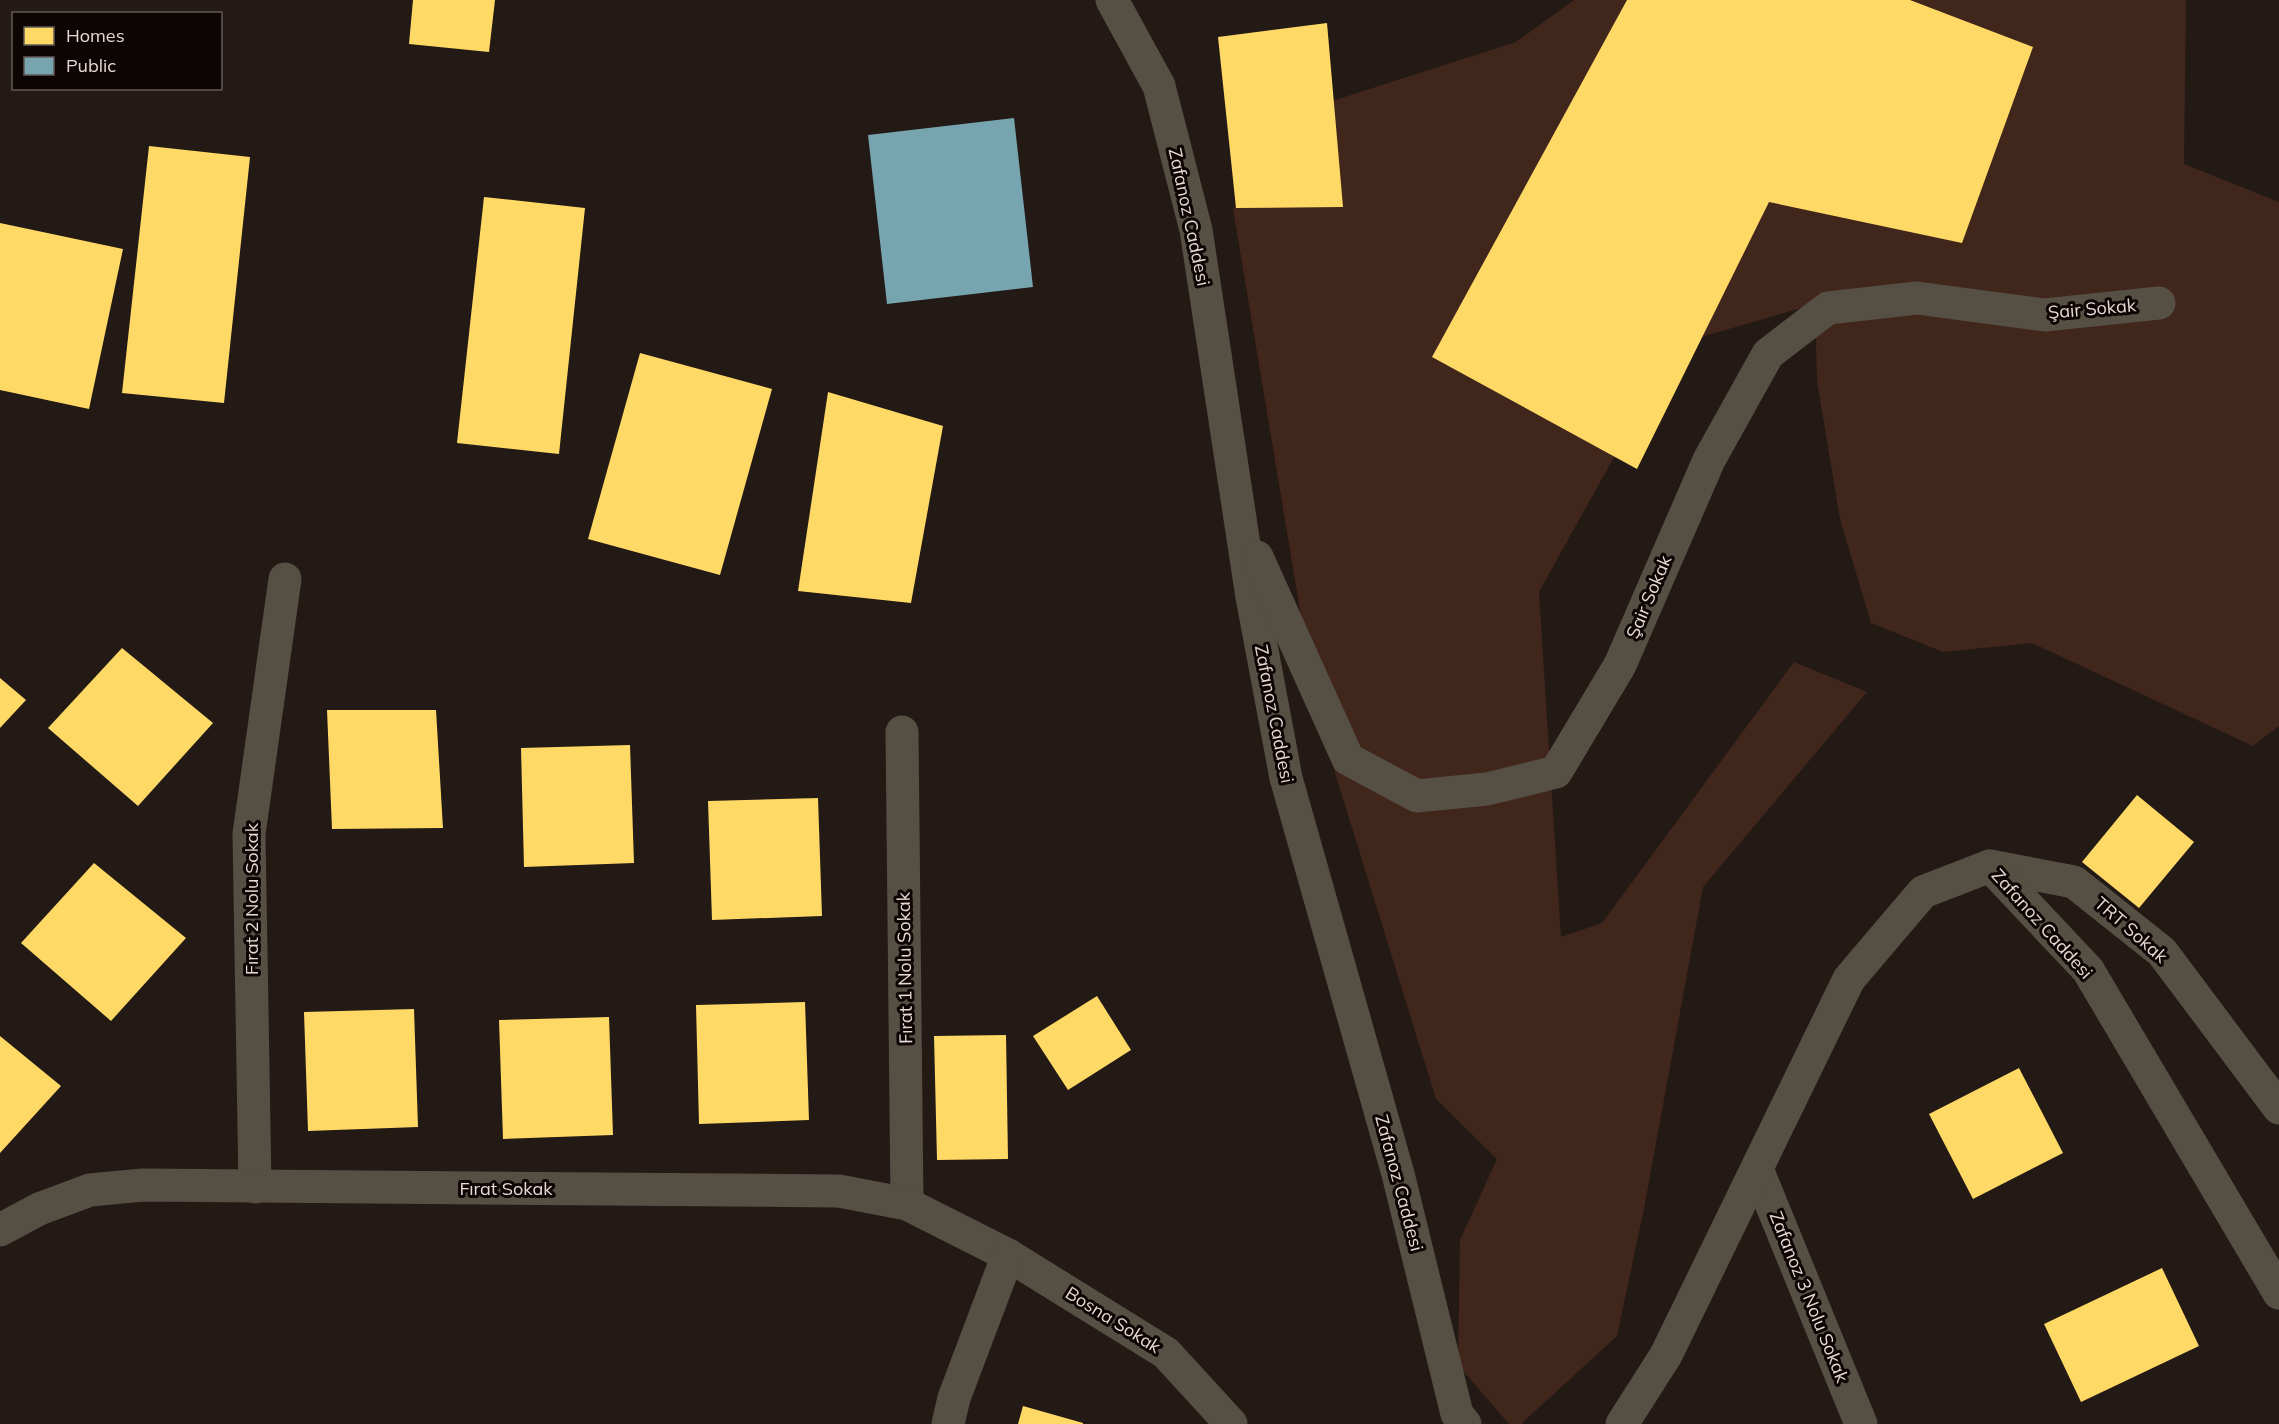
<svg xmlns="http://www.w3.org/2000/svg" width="2279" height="1424" font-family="Mulish,sans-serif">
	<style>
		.green { fill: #41261c }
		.homes { fill: #ffd966 }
		.public { fill: #76a5af }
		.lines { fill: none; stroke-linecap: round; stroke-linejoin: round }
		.minor { stroke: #564f44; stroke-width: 33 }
		.labels { text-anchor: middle; stroke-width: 6; stroke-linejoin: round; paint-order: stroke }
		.street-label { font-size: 18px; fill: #e7d9d4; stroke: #0c0503 }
	</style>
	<rect width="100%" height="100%" fill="#231915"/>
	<path class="green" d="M1574,0H2186L2184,164L2279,202V726L2253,746L2032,643L1943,652L1871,623L1840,519L1817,381L1815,304L1677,344L1539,592L1561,937L1602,923L1794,662L1867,692L1703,887L1644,1209L1617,1336L1521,1424H1509L1458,1365L1460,1240L1497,1159L1436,1099L1318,718L1233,209L1301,111L1516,42Z"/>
	<g class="homes">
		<path d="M413,0H495L489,52L409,44Z"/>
		<path d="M1627,0H1910L2033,47L1962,243L1769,202L1637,469L1432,357Z"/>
		<path d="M1327,23L1343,207L1236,208L1218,37Z"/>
		<path d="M149,146L250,157L224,403L122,393Z"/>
		<path d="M484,197L585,208L559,454L457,443Z"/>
		<path d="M0,223L123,249L89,409L0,390Z"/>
		<path d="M640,353L772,389L720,575L588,539Z"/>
		<path d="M828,392L943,426L911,603L798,591Z"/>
		<path d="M122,648L213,723L138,806L48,728Z"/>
		<path d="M0,678L26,700L0,728Z"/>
		<path d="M327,710H436L443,828L332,829Z"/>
		<path d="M630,745L634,863L524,867L521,748Z"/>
		<path d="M2137,795L2194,842L2139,908L2082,862Z"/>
		<path d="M818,798L822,916L712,920L708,801Z"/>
		<path d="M94,863L186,938L111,1021L21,943Z"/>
		<path d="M1097,996L1131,1050L1068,1090L1033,1036Z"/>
		<path d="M805,1002L809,1120L699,1124L696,1005Z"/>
		<path d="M414,1009L418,1127L308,1131L304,1012Z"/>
		<path d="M609,1017L613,1135L503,1139L499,1020Z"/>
		<path d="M1006,1035L1008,1159L937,1160L934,1036Z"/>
		<path d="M0,1036L61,1086L0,1153Z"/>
		<path d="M2019,1068L2063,1153L1973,1199L1929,1114Z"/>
		<path d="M2162,1268L2199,1346L2081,1402L2044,1324Z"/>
		<path d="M1023,1406L1083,1423V1424H1018Z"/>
	</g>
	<path class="public" d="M1014,118L1033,287L887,304L868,135Z"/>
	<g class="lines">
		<g class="minor">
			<path d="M1112,0L1159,86L1196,230L1252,597L1286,778L1398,1174L1457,1414L1465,1424"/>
			<path d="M1257,557L1348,759L1417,796L1487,789L1556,772L1620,665L1709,460L1768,354L1828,308L1917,298L2045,315L2159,303"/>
			<path d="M902,732L907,1204"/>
			<path d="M1990,866L2074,882L2162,952L2279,1108"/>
			<path d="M1757,1169L1861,1424"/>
			<path d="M255,1187L249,834L285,579"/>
			<path d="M0,1230L39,1209L90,1190L143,1185L839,1191L907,1204L1008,1255L1166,1353L1231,1424"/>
			<path d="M948,1424L954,1398L1008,1255"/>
			<path d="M1622,1424L1666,1355L1849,979L1923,892L1990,866L2088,970L2279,1293"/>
		</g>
	</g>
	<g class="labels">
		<g class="street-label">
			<text transform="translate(1189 217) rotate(78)" y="6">Zafanoz Caddesi</text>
			<text transform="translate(2092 309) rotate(-5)" y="6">Şair Sokak</text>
			<text transform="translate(1649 597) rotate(-67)" y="6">Şair Sokak</text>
			<text transform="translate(1274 714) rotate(79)" y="6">Zafanoz Caddesi</text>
			<text transform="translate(252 899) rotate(-90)" y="6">Fırat 2 Nolu Sokak</text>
			<text transform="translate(2042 924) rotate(48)" y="6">Zafanoz Caddesi</text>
			<text transform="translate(2131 930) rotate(41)" y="6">TRT Sokak</text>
			<text transform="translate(905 968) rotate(-91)" y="6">Fırat 1 Nolu Sokak</text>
			<text transform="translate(1399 1183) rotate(75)" y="6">Zafanoz Caddesi</text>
			<text x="506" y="1195">Fırat Sokak</text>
			<text transform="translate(1809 1297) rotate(68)" y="6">Zafanoz 3 Nolu Sokak</text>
			<text transform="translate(1113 1320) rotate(32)" y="6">Bosna Sokak</text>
		</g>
	</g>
	<rect x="12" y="12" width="210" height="78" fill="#0c0503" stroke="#645a57" stroke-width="1.5"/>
	<rect x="24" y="27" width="30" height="18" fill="#ffd966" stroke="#645a57" stroke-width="1.5"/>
	<text x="66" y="42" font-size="18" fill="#e7d9d4">Homes</text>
	<rect x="24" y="57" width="30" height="18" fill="#76a5af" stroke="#645a57" stroke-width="1.5"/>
	<text x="66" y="72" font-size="18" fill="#e7d9d4">Public</text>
</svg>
